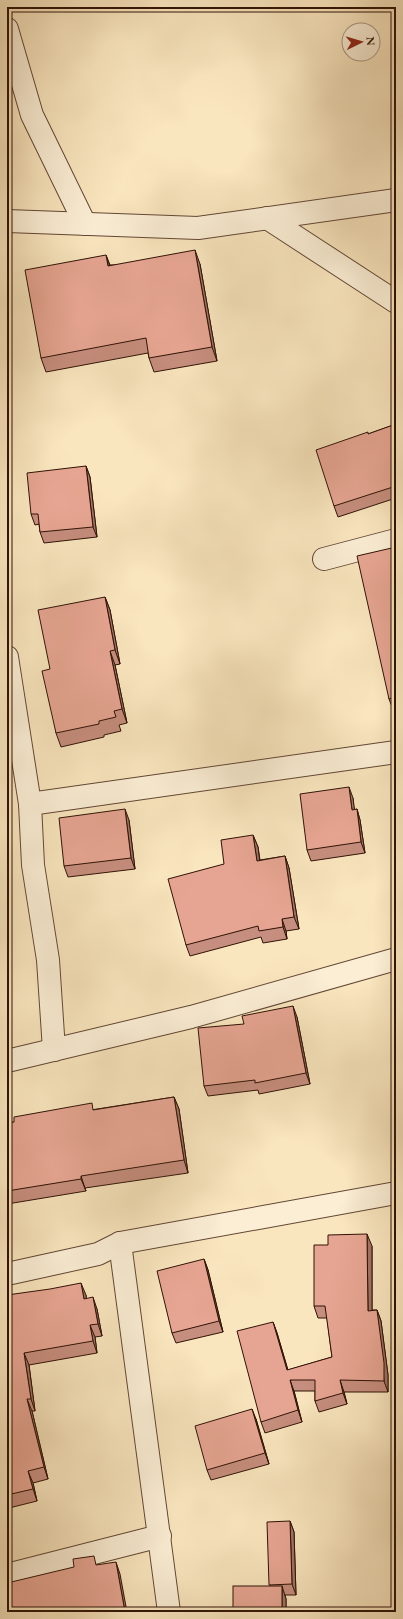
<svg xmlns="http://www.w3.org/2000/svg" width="403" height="1619" font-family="'EB Garamond',serif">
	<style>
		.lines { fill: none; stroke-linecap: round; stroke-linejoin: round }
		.minor-casing { stroke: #624734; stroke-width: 24 }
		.minor { stroke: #fbeed5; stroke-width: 22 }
		.wall { fill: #c68e7e; stroke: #301206 }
		.shaded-wall { fill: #a17466; stroke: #301206 }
		.building { fill: #e6a592; stroke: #301206 }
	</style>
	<rect width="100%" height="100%" fill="#f9e5be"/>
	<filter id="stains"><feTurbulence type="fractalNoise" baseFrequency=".005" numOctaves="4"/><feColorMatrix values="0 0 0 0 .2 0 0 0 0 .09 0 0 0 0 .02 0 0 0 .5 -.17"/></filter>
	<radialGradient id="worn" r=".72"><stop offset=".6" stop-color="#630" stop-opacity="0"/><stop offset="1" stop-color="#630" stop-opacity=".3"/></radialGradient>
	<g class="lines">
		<g class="minor-casing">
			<g id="minor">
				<path d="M7,29L32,115L85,224"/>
				<path d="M267,218L396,302"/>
				<path d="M7,221L198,228L396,200"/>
				<path d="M324,559L396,540"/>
				<path d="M7,657L30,804L33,865L48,960L54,1050"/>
				<path d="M30,804L396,752"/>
				<path d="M7,1061L191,1017L396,959"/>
				<path d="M120,1243L169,1612"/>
				<path d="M7,1274L98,1254L120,1243L396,1193"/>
				<path d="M7,1575L160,1536"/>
			</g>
		</g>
		<use href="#minor" class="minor"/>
	</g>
	<g class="wall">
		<path d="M106,255L110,265L200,264L217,361L154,372L149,358L148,353L46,372L41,358Z"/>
		<path d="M396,424V498L338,517L334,506L368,434Z"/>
		<path d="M86,466L90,477L97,537L44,543L40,532L39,524L35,525L31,514Z"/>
		<path d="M396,547V712H394L389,699Z"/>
		<path d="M105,597L110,610L120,664L115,665L127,723L119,725L121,731L104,735V737L61,747L56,733L50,669Z"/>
		<path d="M353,798L354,810L357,809L360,820L365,853L311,861L307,850Z"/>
		<path d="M129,820L135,869L68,877L64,866Z"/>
		<path d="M253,835L258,847L260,860L285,856L289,868L299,929L286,931L287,939L263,943L261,937L190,956L186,945L224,864Z"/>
		<path d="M297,1017L310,1084L259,1094L258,1090L208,1096L204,1086L244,1024Z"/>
		<path d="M174,1097L179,1109L188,1173L85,1188L86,1191L7,1204V1123L14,1122Z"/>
		<path d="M372,1246V1310H377L381,1321L388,1375V1392H344L347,1404L319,1412L315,1401V1391H294L302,1422L265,1433L261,1422L273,1322L277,1333L288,1370L332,1357L327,1318H318L314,1306Z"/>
		<path d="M204,1259L208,1270L223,1332L176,1343L172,1333Z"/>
		<path d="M7,1295H86V1298L97,1309L102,1336L95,1337L97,1353L29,1365L35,1411H32L48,1479L33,1483L37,1501L9,1508L7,1503Z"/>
		<path d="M256,1419L269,1464L211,1480L207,1470Z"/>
		<path d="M290,1521L294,1532L296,1595H285L286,1599V1612H233L270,1586Z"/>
	</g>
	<g class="shaded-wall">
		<path d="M195,250L200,264L217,361L212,347Z"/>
		<path d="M106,255L111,269L108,266Z"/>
		<path d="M86,466L90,477L97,537L93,527Z"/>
		<path d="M105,597L110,610L120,664L115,650Z"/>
		<path d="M110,651L115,665L127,723L122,709Z"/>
		<path d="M349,787L353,798L356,821L352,810Z"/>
		<path d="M125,809L129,820L135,869L131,858Z"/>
		<path d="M357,809L360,820L365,853L361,842Z"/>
		<path d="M253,835L258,847L261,872L257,861Z"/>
		<path d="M285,856L289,868L299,929L294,917Z"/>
		<path d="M282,919L286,931L287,939L283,927Z"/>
		<path d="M293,1006L297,1017L310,1084L306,1073Z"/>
		<path d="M174,1097L179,1109L188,1173L184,1160Z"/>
		<path d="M81,1176L86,1191L81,1179Z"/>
		<path d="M367,1234L372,1246V1323L368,1311Z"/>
		<path d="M204,1259L208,1270L223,1332L219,1321Z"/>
		<path d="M81,1283L86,1295L88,1311L84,1299Z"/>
		<path d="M93,1297L97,1309L102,1336L98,1324Z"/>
		<path d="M377,1310L381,1321L388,1375V1392L384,1381Z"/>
		<path d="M273,1322L277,1333L291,1381L287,1370Z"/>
		<path d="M90,1325L95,1337L97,1353L93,1341Z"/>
		<path d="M24,1353L29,1365L35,1411L31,1399Z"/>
		<path d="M290,1380L294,1391L302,1422L298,1410Z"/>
		<path d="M340,1380L344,1392L347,1404L343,1393Z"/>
		<path d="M27,1399L32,1411L48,1479L44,1467Z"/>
		<path d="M252,1409L256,1419L269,1464L265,1453Z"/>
		<path d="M28,1471L33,1483L37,1501L33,1489Z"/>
		<path d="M290,1521L294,1532L296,1595L292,1584Z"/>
		<path d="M116,1562L120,1574L127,1612H125Z"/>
		<path d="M282,1586L286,1599V1612H282Z"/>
	</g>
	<g class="building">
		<path d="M195,250L212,347L149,358L146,338L41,358L25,270L106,255L108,266Z"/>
		<path d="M396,424V486L334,506L316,450L368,432V434Z"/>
		<path d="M86,466L93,527L40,532L38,514H31L27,473Z"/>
		<path d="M396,547V697L389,699L357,556Z"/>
		<path d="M105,597L115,650L110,651L122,709L114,711L116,717L99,721V724L56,733L42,671L50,669L38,610Z"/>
		<path d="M349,787L352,810L357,809L361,842L307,850L300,794Z"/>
		<path d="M125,809L131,858L64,866L59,818Z"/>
		<path d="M253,835L257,861L285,856L294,917L282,919L283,927L259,931L258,926L186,945L168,879L224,864L221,840Z"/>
		<path d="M396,972V986L393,973Z"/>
		<path d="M293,1006L306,1073L255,1083V1080L204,1086L198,1028L244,1024L242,1016Z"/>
		<path d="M174,1097L184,1160L81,1176V1179L7,1191V1123L14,1122V1117L92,1103L93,1110Z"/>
		<path d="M367,1234L368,1311L377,1310L384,1363V1381L340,1380L343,1393L315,1401V1380H290L298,1410L261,1422L237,1331L273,1322L287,1370L332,1357L325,1306H314V1245H328V1235Z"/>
		<path d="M204,1259L219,1321L172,1333L157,1271Z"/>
		<path d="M81,1283L84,1299L93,1297L98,1324L90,1325L93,1341L24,1353L31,1399H27L44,1467L28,1471L33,1489L7,1495V1295L50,1289Z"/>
		<path d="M252,1409L265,1453L207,1470L195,1426Z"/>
		<path d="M290,1521L292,1584L269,1585L267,1522Z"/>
		<path d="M94,1556L96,1565L116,1562L125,1612H7V1583L74,1567L73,1559Z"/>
		<rect x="233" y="1586" width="49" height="26"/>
	</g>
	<rect width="403" height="1619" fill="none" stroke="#f9e5be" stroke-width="24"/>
	<rect x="8" y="8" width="387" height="1603" fill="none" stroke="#301206" stroke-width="2"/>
	<rect x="12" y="12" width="379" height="1595" fill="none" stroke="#301206"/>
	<g transform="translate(361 42) rotate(85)"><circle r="19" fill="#fbeed5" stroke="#aa9682"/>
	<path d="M0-3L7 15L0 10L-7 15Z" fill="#8f2418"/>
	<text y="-6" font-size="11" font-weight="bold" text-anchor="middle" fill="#301206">N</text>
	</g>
	<rect width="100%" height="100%" filter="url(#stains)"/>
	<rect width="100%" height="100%" fill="url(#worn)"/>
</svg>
